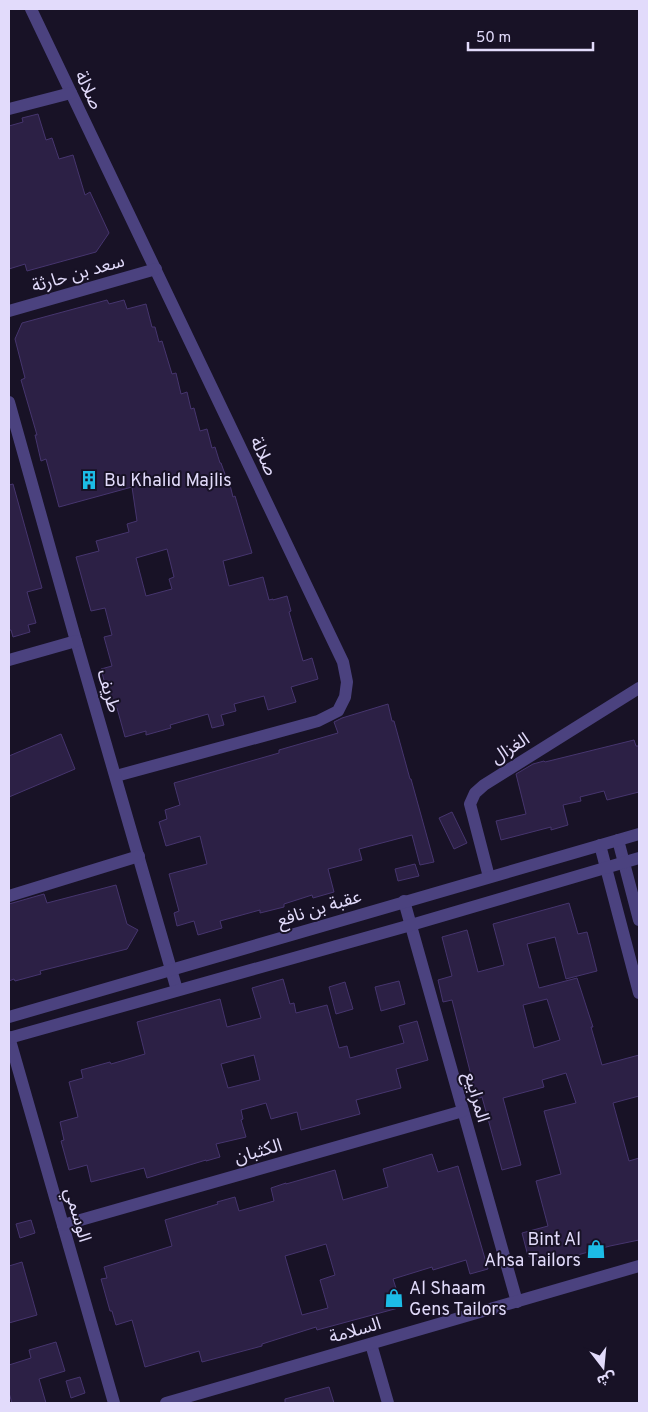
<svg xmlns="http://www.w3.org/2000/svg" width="648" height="1412" font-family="Overpass,'Noto Sans Arabic',sans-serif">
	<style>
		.building { fill: #2c2045; stroke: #46356e; fill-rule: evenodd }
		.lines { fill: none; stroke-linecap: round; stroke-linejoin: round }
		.minor { stroke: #4b427f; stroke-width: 12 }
		.labels { text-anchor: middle; stroke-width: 4; stroke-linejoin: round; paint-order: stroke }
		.street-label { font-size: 18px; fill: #e2dbfb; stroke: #181226 }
		.poi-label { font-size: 18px; fill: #e2dbfb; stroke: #181226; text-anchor: start }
	</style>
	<rect width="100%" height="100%" fill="#181226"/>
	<g class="building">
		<path d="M38,114L46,140L52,138L59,159L73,155L85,195L90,192L109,233L96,252L27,271L25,264L9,269V126L23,122L22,118Z"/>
		<path d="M107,300L109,304L124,300L127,309L146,304L152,327H155L159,342L162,341L172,374L176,373L181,394L187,392L191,409L194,408L200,431L207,429L212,448L215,447L220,463H221L226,477H228L233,497L235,496L252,553L223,561L229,586L263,577L269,600L273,599V600L287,596L291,611L289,612L303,661L312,658L318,679L291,687L296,702L268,710L264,696L234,704L236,711L221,715L224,725L212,728L208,714L170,725L171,728L146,735V731L125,737L117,708L112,710L101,669L112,666L104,637L112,635L105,608L91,611L76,557L99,551L96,541L129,532L127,524L137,521L132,487L59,507L46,459L41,461L35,435H37L21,380L25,378L15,339L22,323ZM167,549L174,577L169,579L172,589L146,596L136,558Z"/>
		<path d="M13,484L42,588L27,592L36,623L28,625L30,632L13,637L11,630H9V485Z"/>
		<path d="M388,704L392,721H394L410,779H411L434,862L420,865L412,835L359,849L362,860L328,869L334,892L313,898L312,895L284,904V907L260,913V910L220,921L222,928L198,935L194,921L177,926L174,913L179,911L169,874L207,864L200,836L166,846L159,822L167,819L165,810L180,805L174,783L279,753V750L338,733L334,722L342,718Z"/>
		<path d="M61,734L75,769L9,797V756Z"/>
		<path d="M634,740L636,746H639V792L607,800L604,791L580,797L581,801L563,805L568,825L551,830V827L501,840L496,821L526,814L516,774L533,764L544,761L545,762Z"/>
		<path d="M452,812L467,843L454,849L439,818Z"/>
		<path d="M415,864L419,876L398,881L395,869Z"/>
		<path d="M116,885L127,924L138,930L127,949L40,971L41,974L15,981L14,979L9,981V904L44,894L47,903Z"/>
		<path d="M569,903L578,934L587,932L597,971L566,979L555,937L527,944L539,988L577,978L593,1027H591L602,1065L639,1055V1096L613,1103L629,1161L639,1158V1240L610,1246L545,1264L528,1256L522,1233L548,1226L536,1181L561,1174L544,1111L576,1103L566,1073L542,1080L544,1087L503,1098L521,1165L502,1170L482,1097L477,1099L452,1000L443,1002L438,980L452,976L442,937L467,930L478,972L504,965L493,924ZM547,999L560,1040L534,1048L523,1005Z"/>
		<path d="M283,979L290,1004L294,1003L296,1013L327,1005L339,1048L347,1046L350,1058L404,1043L399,1026L417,1021L428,1060L396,1069L401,1088L356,1100L360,1114L301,1130L297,1112L271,1119L266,1103L241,1110L243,1119L241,1120L246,1137L216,1144L220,1157L206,1161V1160L147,1178L144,1168L91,1182L87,1165L69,1170L61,1141L64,1140L60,1122L78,1117L69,1082L83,1078L81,1070L110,1062L111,1064L145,1054L137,1022L220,999L227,1027L261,1018L252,988ZM254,1055L260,1080L228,1088L221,1064Z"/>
		<path d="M399,981L405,1004L381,1011L375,987Z"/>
		<path d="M345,982L353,1009L336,1014L329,987Z"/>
		<path d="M432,1154L438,1172L458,1166L488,1269L470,1274L466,1260L433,1270L432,1267L393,1279L402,1307L317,1330L316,1327L262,1344V1346L202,1362L199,1351L145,1367L132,1320L116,1325L112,1311H110L101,1279L107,1278L104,1267L172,1246L165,1220L218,1204L217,1202L235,1197L239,1211L274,1201L271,1188L286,1183V1184L335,1170L343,1200L388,1187L383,1169ZM326,1244L335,1275L320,1280L328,1308L302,1315L285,1256Z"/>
		<path d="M31,1220L35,1233L20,1238L16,1224Z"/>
		<path d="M22,1262L37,1315L9,1323V1266Z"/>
		<path d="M56,1342L65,1371L39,1379L46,1403H12L9,1393V1365L31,1358L29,1350Z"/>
		<path d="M80,1377L85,1393L71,1398L66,1381Z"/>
		<path d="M329,1387L334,1403H285V1399Z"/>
	</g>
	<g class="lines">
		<g class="minor">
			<path d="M31,9L343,662L347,682L345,697L338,711L318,721L116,776"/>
			<path d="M9,109L71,93"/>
			<path d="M9,311L156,269"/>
			<path d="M9,402L76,641L177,990"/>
			<path d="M9,660L76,641"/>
			<path d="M618,840L639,920"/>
			<path d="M600,845L639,993"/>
			<path d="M489,877L470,804L475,793L484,785L639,688"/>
			<path d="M9,896L139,856"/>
			<path d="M404,901L517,1302"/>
			<path d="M9,1017C219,957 429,894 639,834"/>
			<path d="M9,1037L114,1403"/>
			<path d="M9,1038L411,925L639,858"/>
			<path d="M63,1225L463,1111"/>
			<path d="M371,1344L388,1403"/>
			<path d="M166,1403L639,1266"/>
		</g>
	</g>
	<defs>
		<g id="building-bare" transform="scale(1.5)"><path d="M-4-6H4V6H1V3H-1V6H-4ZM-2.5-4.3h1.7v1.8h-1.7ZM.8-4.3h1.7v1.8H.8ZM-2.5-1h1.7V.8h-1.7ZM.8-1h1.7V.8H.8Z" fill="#1cbce6" stroke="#181226" stroke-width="2.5" paint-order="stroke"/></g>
		<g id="shop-bare" transform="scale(1.5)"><path d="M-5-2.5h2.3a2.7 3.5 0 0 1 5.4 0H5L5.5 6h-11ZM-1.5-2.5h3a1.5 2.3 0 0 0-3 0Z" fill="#1cbce6" stroke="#181226" stroke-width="2.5" paint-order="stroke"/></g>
	</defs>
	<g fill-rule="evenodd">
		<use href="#building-bare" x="89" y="480"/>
		<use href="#shop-bare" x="596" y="1249"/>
		<use href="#shop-bare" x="394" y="1298"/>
	</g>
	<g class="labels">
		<g class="street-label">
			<text transform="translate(89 90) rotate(64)" y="6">صلالة</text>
			<text transform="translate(78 273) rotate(-16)" y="6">سعد بن حارثة</text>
			<text transform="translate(264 456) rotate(65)" y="6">صلالة</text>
			<text transform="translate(109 691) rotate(74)" y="6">طريف</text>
			<text transform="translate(510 748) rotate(-32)" y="6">الغزال</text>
			<text transform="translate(319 908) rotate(-17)" y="6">عقبة بن نافع</text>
			<text transform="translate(477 1097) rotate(74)" y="6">المرابيع</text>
			<text transform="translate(258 1151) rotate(-16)" y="6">الكثبان</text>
			<text transform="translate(78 1215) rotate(74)" y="6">الوسمي</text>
			<text transform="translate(355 1330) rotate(-16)" y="6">السلامة</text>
		</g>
		<g class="poi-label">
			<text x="104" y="486">Bu Khalid Majlis</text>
			<text x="581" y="1245" text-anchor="end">Bint Al<tspan x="581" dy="21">Ahsa Tailors</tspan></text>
			<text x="409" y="1294">Al Shaam<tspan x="409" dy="21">Gens Tailors</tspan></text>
		</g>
	</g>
	<rect width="648" height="1412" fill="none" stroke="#e2dbfb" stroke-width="20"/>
	<g transform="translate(603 1367) rotate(164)" stroke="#181226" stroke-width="4" paint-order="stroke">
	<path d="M0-4L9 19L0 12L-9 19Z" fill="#e2dbfb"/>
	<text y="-8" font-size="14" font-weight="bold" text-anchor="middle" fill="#e2dbfb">ش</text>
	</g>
	<path d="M468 42v8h125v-8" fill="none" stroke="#e2dbfb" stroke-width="2.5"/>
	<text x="476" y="42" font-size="15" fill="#e2dbfb" stroke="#181226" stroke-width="4" paint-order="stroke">50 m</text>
</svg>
